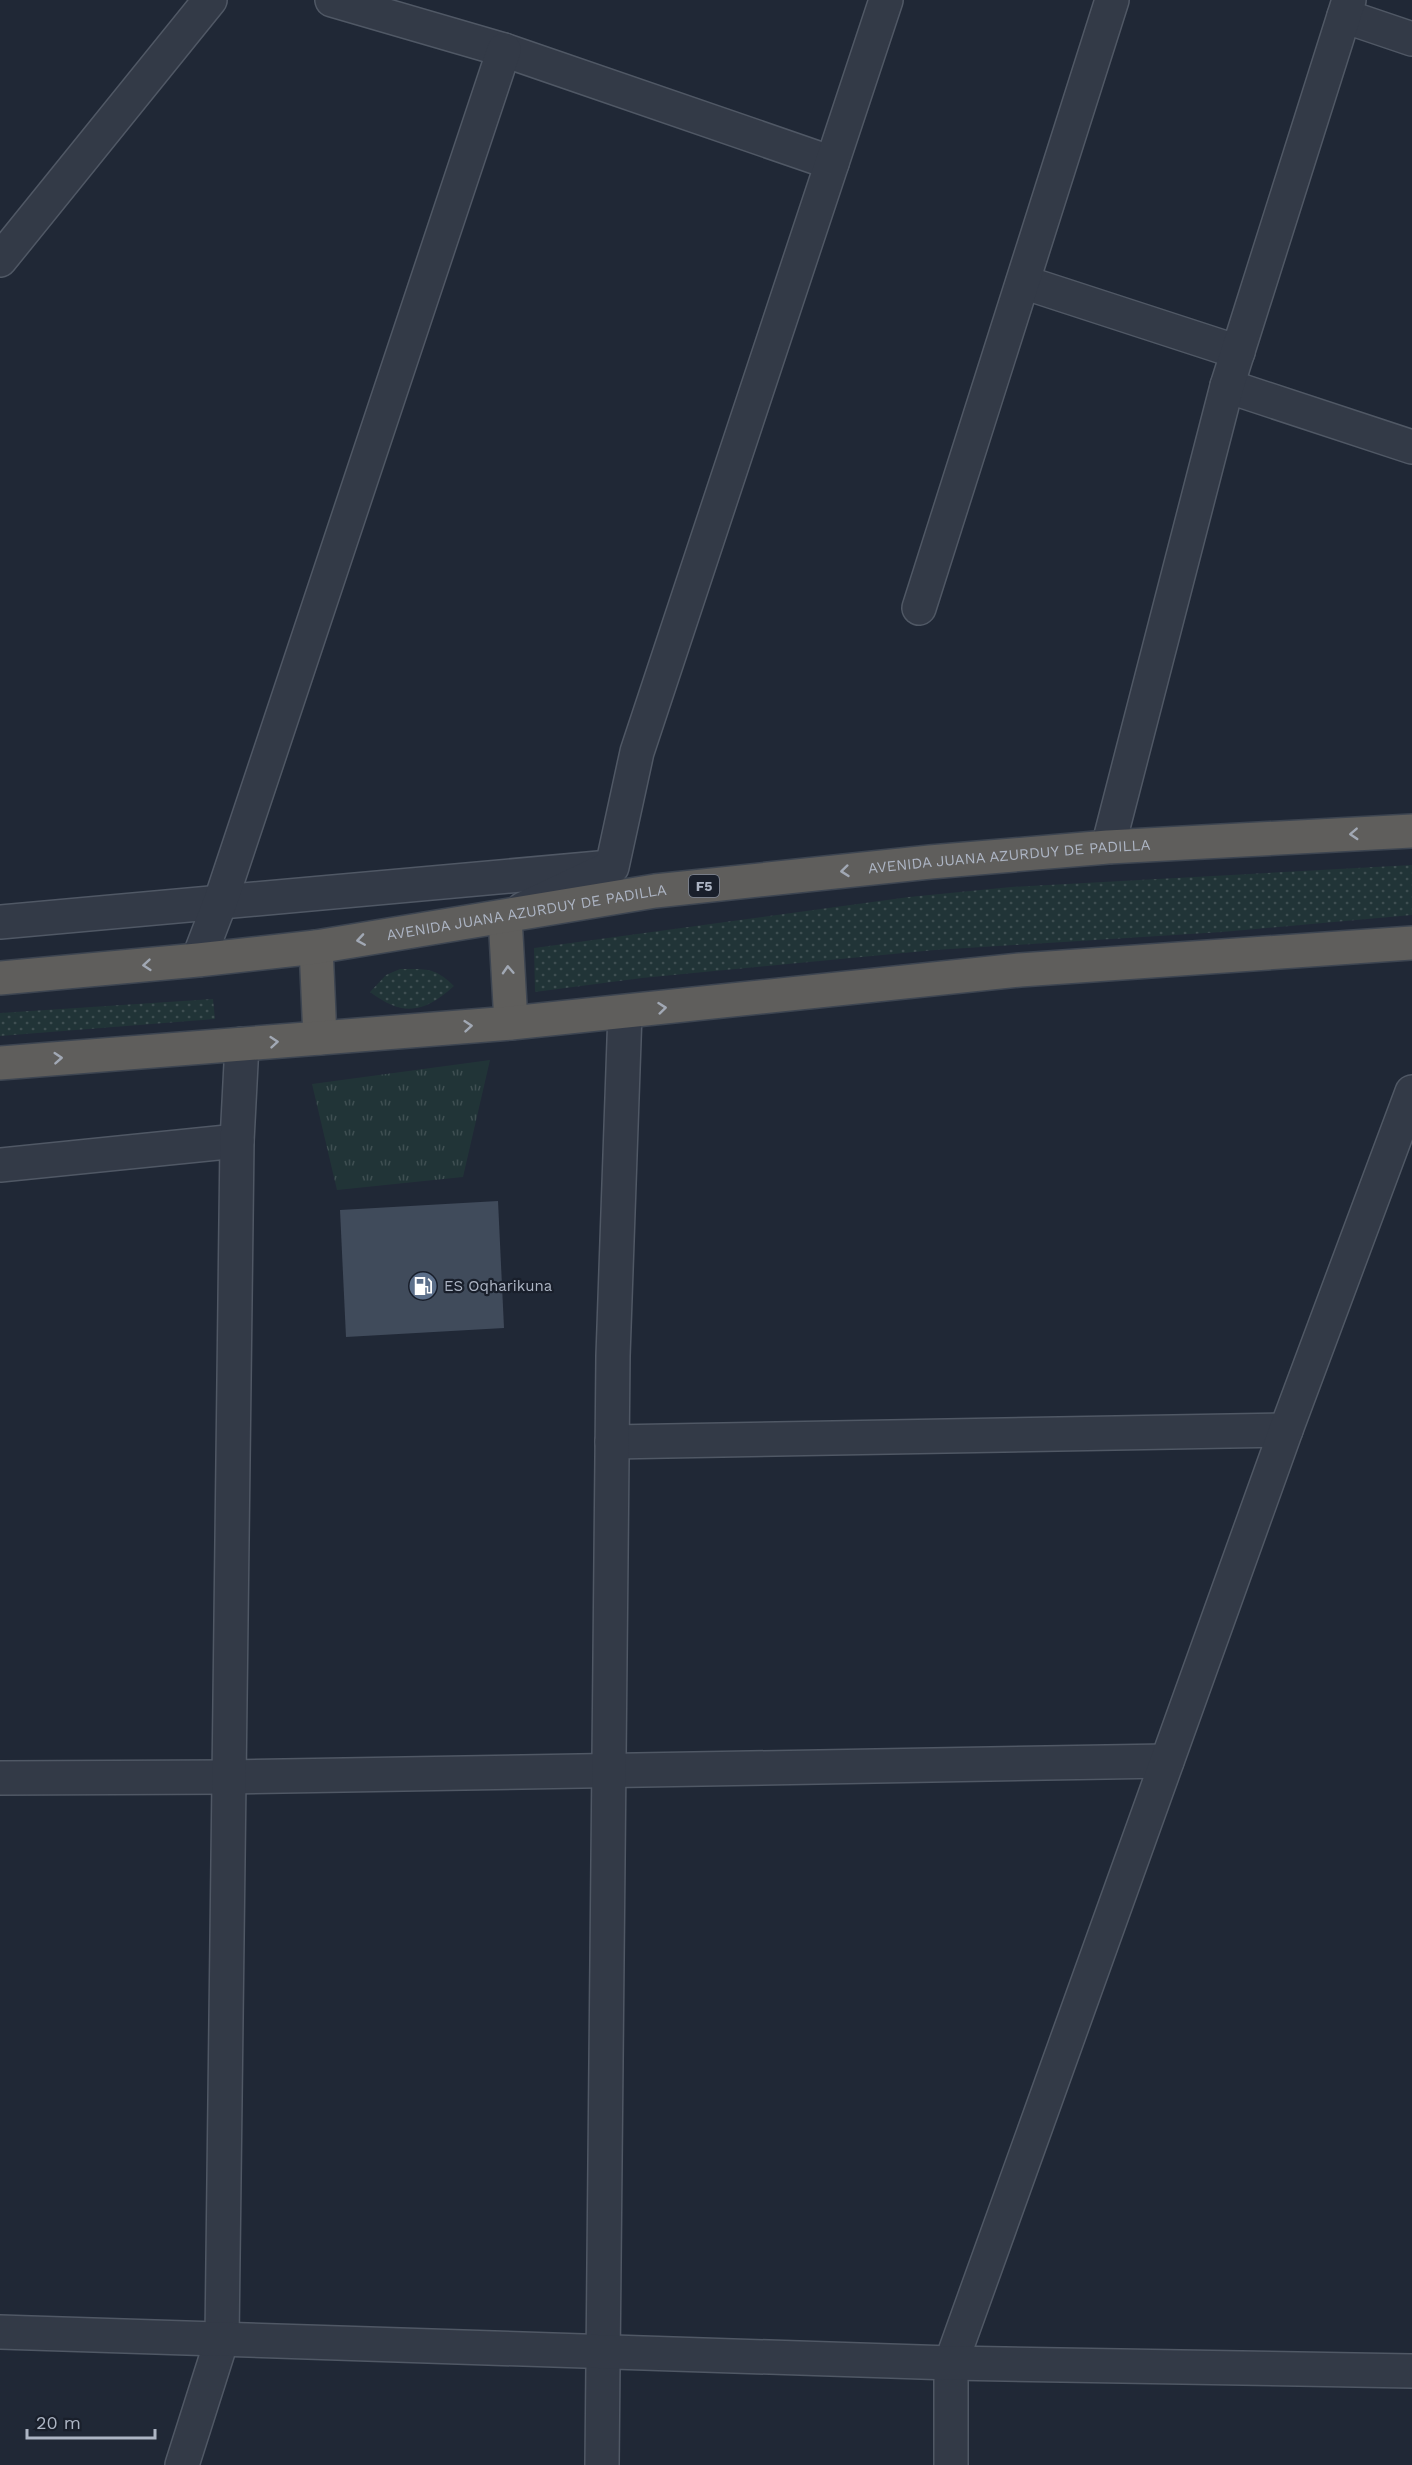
<svg xmlns="http://www.w3.org/2000/svg" width="1412" height="2465" font-family="'Work Sans',sans-serif">
	<style>
		.grass { fill: url(#grass-tufts) }
		.park { fill: url(#park-dots) }
		.building { fill: #404b5b }
		.lines { fill: none; stroke-linecap: round; stroke-linejoin: round }
		.minor-casing { stroke: #505865; stroke-width: 36 }
		.tertiary-casing { stroke: #505865; stroke-width: 36 }
		.trunk-casing { stroke: #3d4551; stroke-width: 36 }
		.minor { stroke: #333a47; stroke-width: 33 }
		.tertiary { stroke: #333a47; stroke-width: 33 }
		.trunk { stroke: #5f5e5c; stroke-width: 33 }
		.oneway { stroke: #a1a8b4 }
		.labels { text-anchor: middle; stroke-width: 4.5; stroke-linejoin: round; paint-order: stroke }
		.shield { fill: #191f2b; stroke: #818896; stroke-width: 1.5 }
		.shield-label { font-size: 14px; font-weight: bold; fill: #adb5c4 }
		.street-label { font-size: 15px; fill: #adb5c4; stroke: #191f2b }
		.poi-label { font-size: 15px; fill: #adb5c4; stroke: #191f2b; text-anchor: start }
	</style>
	<defs>
		<pattern id="grass-tufts" width="24" height="20" patternUnits="userSpaceOnUse" patternTransform="scale(1.5)"><rect width="24" height="20" fill="#213437"/><path d="M3 7l-1-3M5 7V3M7 7l1-3M15 17l-1-3M17 17v-4M19 17l1-3" fill="none" stroke="#3f4f52"/></pattern>
		<pattern id="park-dots" width="8" height="8" patternUnits="userSpaceOnUse" patternTransform="scale(1.5)"><rect width="8" height="8" fill="#213437"/><path d="M2 2h.1M6 6h.1" fill="none" stroke="#3f4f52" stroke-width="1.8" stroke-linecap="round"/></pattern>
	</defs>
	<rect width="100%" height="100%" fill="#202836"/>
	<path class="grass" d="M490,1060L463,1177L337,1190L312,1084Z"/>
	<g class="park">
		<path d="M1412,865V915L1222,932L935,950L642,978L535,992L534,948L909,897L1011,887Z"/>
		<path d="M400,969C426,969 435,967 454,986C424,1013 403,1017 370,992L386,975Z"/>
		<path d="M213,999L215,1019L0,1036V1013Z"/>
	</g>
	<path class="building" d="M498,1201L504,1328L346,1337L340,1210Z"/>
	<g class="lines">
		<g class="minor-casing">
			<g id="minor">
				<path d="M332,0L504,50L832,163"/>
				<path d="M1344,16L1412,39"/>
				<path d="M0,260L210,0"/>
				<path d="M1023,282L1238,352"/>
				<path d="M1227,386L1412,447"/>
				<path d="M919,608L1112,0"/>
				<path d="M0,922L610,867"/>
				<path d="M198,960L221,900L504,50"/>
				<path d="M0,1165L237,1141"/>
				<path d="M612,1442L1286,1430"/>
				<path d="M0,1778L229,1777L1167,1761"/>
				<path d="M182,2465L222,2339L237,1141L242,1044"/>
				<path d="M602,2465L613,1356L625,1012"/>
				<path d="M951,2465V2363L1286,1430L1412,1092"/>
			</g>
		</g>
		<g class="tertiary-casing">
			<g id="tertiary">
				<path d="M1108,847L1227,386L1349,0"/>
				<path d="M523,909L612,867L637,752L886,0"/>
				<path d="M0,2332L951,2363L1412,2371"/>
			</g>
		</g>
		<g class="trunk-casing">
			<g id="trunk">
				<path d="M505,917L511,1023"/>
				<path d="M316,947L320,1038"/>
				<path id="s1" d="M0,978L198,960L316,947L655,891L930,862L1108,847L1412,831"/>
				<path d="M0,1063L511,1023L1020,970L1412,943"/>
			</g>
		</g>
		<use href="#minor" class="minor"/>
		<use href="#tertiary" class="tertiary"/>
		<use href="#trunk" class="trunk"/>
	</g>
	<defs><path id="oneway-chevron" d="M-2-3.5L2.5 0L-2 3.5" fill="none" stroke-width="1.6" stroke-linecap="round" stroke-linejoin="round" transform="scale(1.5)"/></defs>
	<g class="oneway">
		<use href="#oneway-chevron" transform="translate(1354 834) rotate(177)"/>
		<use href="#oneway-chevron" transform="translate(845 871) rotate(174)"/>
		<use href="#oneway-chevron" transform="translate(361 940) rotate(171)"/>
		<use href="#oneway-chevron" transform="translate(147 965) rotate(175)"/>
		<use href="#oneway-chevron" transform="translate(508 970) rotate(-93)"/>
		<use href="#oneway-chevron" transform="translate(662 1008) rotate(-6)"/>
		<use href="#oneway-chevron" transform="translate(468 1026) rotate(-5)"/>
		<use href="#oneway-chevron" transform="translate(274 1042) rotate(-5)"/>
		<use href="#oneway-chevron" transform="translate(58 1058) rotate(-4)"/>
	</g>
	<defs>
		<g id="fuel-disc" transform="scale(1.5)"><circle r="9.5" fill="#5c6f8a" stroke="#191f2b"/><path d="M-5.5-6h7V0h2V4h1.3V-2.5L3-4.5l.8-.8L6-3V5H2.5V1h-1V6h-7ZM-4.2-4.7v3.2H.2V-4.7Z" fill="#fff"/></g>
	</defs>
	<g fill-rule="evenodd">
		<use href="#fuel-disc" x="423" y="1286"/>
	</g>
	<g class="labels">
		<rect class="shield" x="689" y="875" width="30" height="22" rx="4.5"/>
		<g class="shield-label">
			<text x="704" y="891">F5</text>
		</g>
		<g class="street-label">
			<text dy="5" stroke="none"><textPath href="#s1" startOffset="1017">AVENIDA JUANA AZURDUY DE PADILLA</textPath></text>
			<text dy="5" stroke="none"><textPath href="#s1" startOffset="531">AVENIDA JUANA AZURDUY DE PADILLA</textPath></text>
		</g>
		<g class="poi-label">
			<text x="444" y="1291">ES Oqharikuna</text>
		</g>
	</g>
	<path d="M27 2429v9h128v-9" fill="none" stroke="#adb5c4" stroke-width="3"/>
	<text x="36" y="2429" font-size="18" fill="#adb5c4" stroke="#191f2b" stroke-width="4.5" paint-order="stroke">20 m</text>
</svg>
